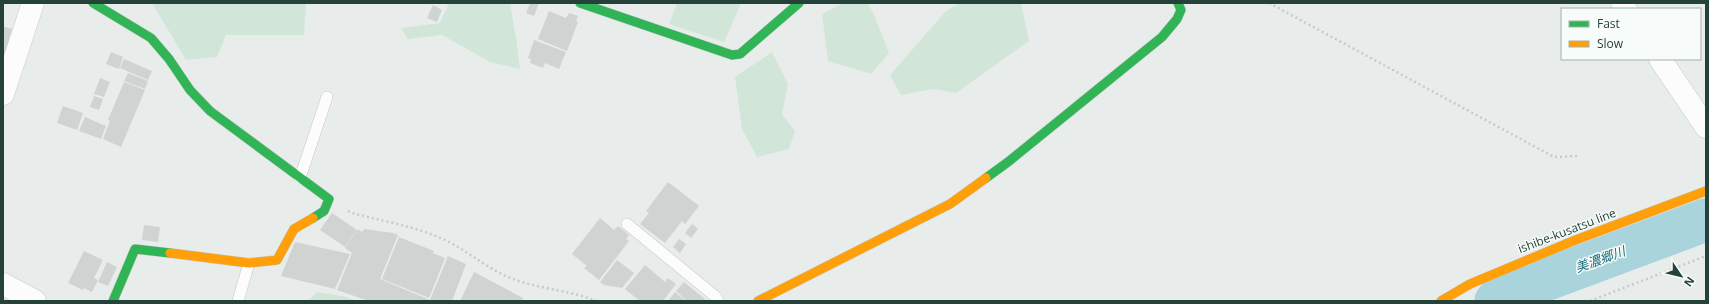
<svg xmlns="http://www.w3.org/2000/svg" width="1709" height="304" font-family="'Open Sans','Noto Sans JP',sans-serif">
	<style>
		.green { fill: #d1e6d8 }
		.lines { fill: none; stroke-linecap: round; stroke-linejoin: round }
		.river { stroke: #a9d4db; stroke-width: 43 }
		.building { fill: #cfd4d2 }
		.lane-casing { stroke: #c5cac8; stroke-width: 12 }
		.street-casing { stroke: #c5cac8; stroke-width: 23 }
		.fast-casing { stroke: #c3cbc8; stroke-width: 10 }
		.slow-casing { stroke: #c3cbc8; stroke-width: 10 }
		.path { stroke: #c3ccca; stroke-width: 2.5; stroke-dasharray: 2 3; stroke-linecap: butt }
		.lane { stroke: #fcfcfc; stroke-width: 11 }
		.street { stroke: #fcfcfc; stroke-width: 22 }
		.fast { stroke: #30b455; stroke-width: 9 }
		.slow { stroke: #ff9f0a; stroke-width: 9 }
		.labels { text-anchor: middle; stroke-width: 3; stroke-linejoin: round; paint-order: stroke }
		.street-label { font-size: 12px; fill: #24423a; stroke: #f7fbf9 }
		.water-label { font-size: 13px; font-style: italic; fill: #1c6f80; stroke: #f7fbf9 }
	</style>
	<rect width="100%" height="100%" fill="#e8edeb"/>
	<g class="green">
		<path d="M152,3H306L304,35H226L217,57L186,60Z"/>
		<path d="M449,3H510L516,38L520,69L490,62L442,35L408,39L401,28L440,23Z"/>
		<path d="M677,3H741L724,42L669,24Z"/>
		<path d="M843,3H868L875,17L889,53L871,74L828,61L822,14Z"/>
		<path d="M960,3H1021L1029,41L956,93L933,89L901,95L890,75L946,11Z"/>
		<path d="M772,52L788,84L782,114L795,131L789,149L757,157L742,129L735,77Z"/>
		<path d="M317,292L347,297L355,301H308Z"/>
	</g>
	<g class="lines">
		<path class="river" d="M1496,301L1518,290L1706,220"/>
	</g>
	<g class="building">
		<path d="M530,3H539L534,16L526,13Z"/>
		<path d="M433,5L442,10L437,22L427,18Z"/>
		<path d="M549,11L566,18L569,13L578,16L576,21L578,22L567,51L538,39Z"/>
		<path d="M3,26L12,29L9,38L11,39L3,64Z"/>
		<path d="M534,40L566,52L559,69L545,63L543,68L530,63L531,59L528,58Z"/>
		<path d="M111,52L123,57L119,69L106,64Z"/>
		<path d="M124,59L152,71L148,80L120,68Z"/>
		<path d="M128,73L148,81L145,89L124,81Z"/>
		<path d="M100,78L110,82L104,97L94,94Z"/>
		<path d="M124,82L145,90L121,147L103,139L110,121L108,120Z"/>
		<path d="M94,96L103,99L99,110L90,107Z"/>
		<path d="M63,106L83,113L77,130L57,123Z"/>
		<path d="M85,117L106,126L101,139L79,131Z"/>
		<path d="M668,182L699,206L685,224L682,221L665,243L640,224L649,213L646,211Z"/>
		<path d="M332,213L357,230L345,247L320,230Z"/>
		<path d="M600,218L614,230L618,226L629,235L626,239L629,241L599,280L584,268L587,266L572,254Z"/>
		<path d="M692,224L698,229L691,238L685,233Z"/>
		<path d="M144,225L160,227L158,242L142,240Z"/>
		<path d="M358,229L362,232L364,229L393,233L398,235L380,279L430,300L448,256L466,264L452,301H369L337,290L352,253L345,248Z"/>
		<path d="M399,237L434,251L433,253L445,258L429,298L382,279Z"/>
		<path d="M679,239L686,244L680,253L673,247Z"/>
		<path d="M295,242L350,254L335,289L281,276Z"/>
		<path d="M84,251L103,260L94,278L98,280L92,292L84,288L83,290L68,283Z"/>
		<path d="M617,260L634,273L622,288L604,285L600,282Z"/>
		<path d="M107,262L117,267L108,286L98,282Z"/>
		<path d="M645,265L665,282L668,278L676,284L663,301H640L625,289Z"/>
		<path d="M474,272L523,298L522,301H460Z"/>
		<path d="M684,282L705,299L704,301H687L676,291Z"/>
		<path d="M675,292L686,301H668Z"/>
	</g>
	<g class="lines">
		<g class="lane-casing">
			<g id="lane">
				<path d="M299,177L303,169L327,97"/>
				<path d="M627,224L716,297L718,301"/>
				<path d="M238,301L249,263"/>
			</g>
		</g>
		<g class="street-casing">
			<g id="street">
				<path d="M1622,3L1626,9"/>
				<path d="M1660,59L1706,127"/>
				<path d="M3,94L33,3"/>
				<path d="M3,284L35,301"/>
			</g>
		</g>
		<g class="fast-casing">
			<g id="fast">
				<path d="M93,3L151,38L169,59L190,90L210,111L329,199L324,211L313,218"/>
				<path d="M580,3L732,55L740,54L799,3"/>
				<path d="M986,178L1008,162L1162,37L1177,19L1181,10L1178,3"/>
				<path d="M113,301L135,249L170,253"/>
			</g>
		</g>
		<g class="slow-casing">
			<g id="slow">
				<path d="M170,253L249,263L277,260L294,229L313,218"/>
				<path d="M758,301L950,204L986,178"/>
				<path d="M1441,301L1470,284L1573,241L1706,191"/>
			</g>
		</g>
		<g class="path">
			<path d="M1269,3L1554,157L1577,156"/>
			<path d="M348,211L352,213C382,221 414,226 443,239C465,249 484,266 506,276C534,289 567,289 596,301"/>
			<path d="M1590,301L1706,256"/>
		</g>
		<use href="#lane" class="lane"/>
		<use href="#street" class="street"/>
		<use href="#fast" class="fast"/>
		<use href="#slow" class="slow"/>
	</g>
	<g class="labels">
		<g class="street-label">
			<text transform="translate(1567 231) rotate(-21)" y="4">ishibe-kusatsu line</text>
		</g>
		<g class="water-label">
			<text transform="translate(1600 259) rotate(-20)" y="5">美濃郷川</text>
		</g>
	</g>
	<rect width="1709" height="304" fill="none" stroke="#24423a" stroke-width="8"/>
	<rect x="1561" y="8" width="140" height="52" fill="#f7fbf9" stroke="#a3b1ad"/>
	<rect x="1569" y="21" width="20" height="6" fill="#30b455" stroke="#a3b1ad"/>
	<text x="1597" y="28" font-size="12" fill="#24423a">Fast</text>
	<rect x="1569" y="41" width="20" height="6" fill="#ff9f0a" stroke="#a3b1ad"/>
	<text x="1597" y="48" font-size="12" fill="#24423a">Slow</text>
	<g transform="translate(1681 276) rotate(125)" stroke="#f7fbf9" stroke-width="3" paint-order="stroke">
	<path d="M0-3L7 15L0 10L-7 15Z" fill="#24423a"/>
	<text y="-6" font-size="11" font-weight="bold" text-anchor="middle" fill="#24423a">N</text>
	</g>
</svg>
